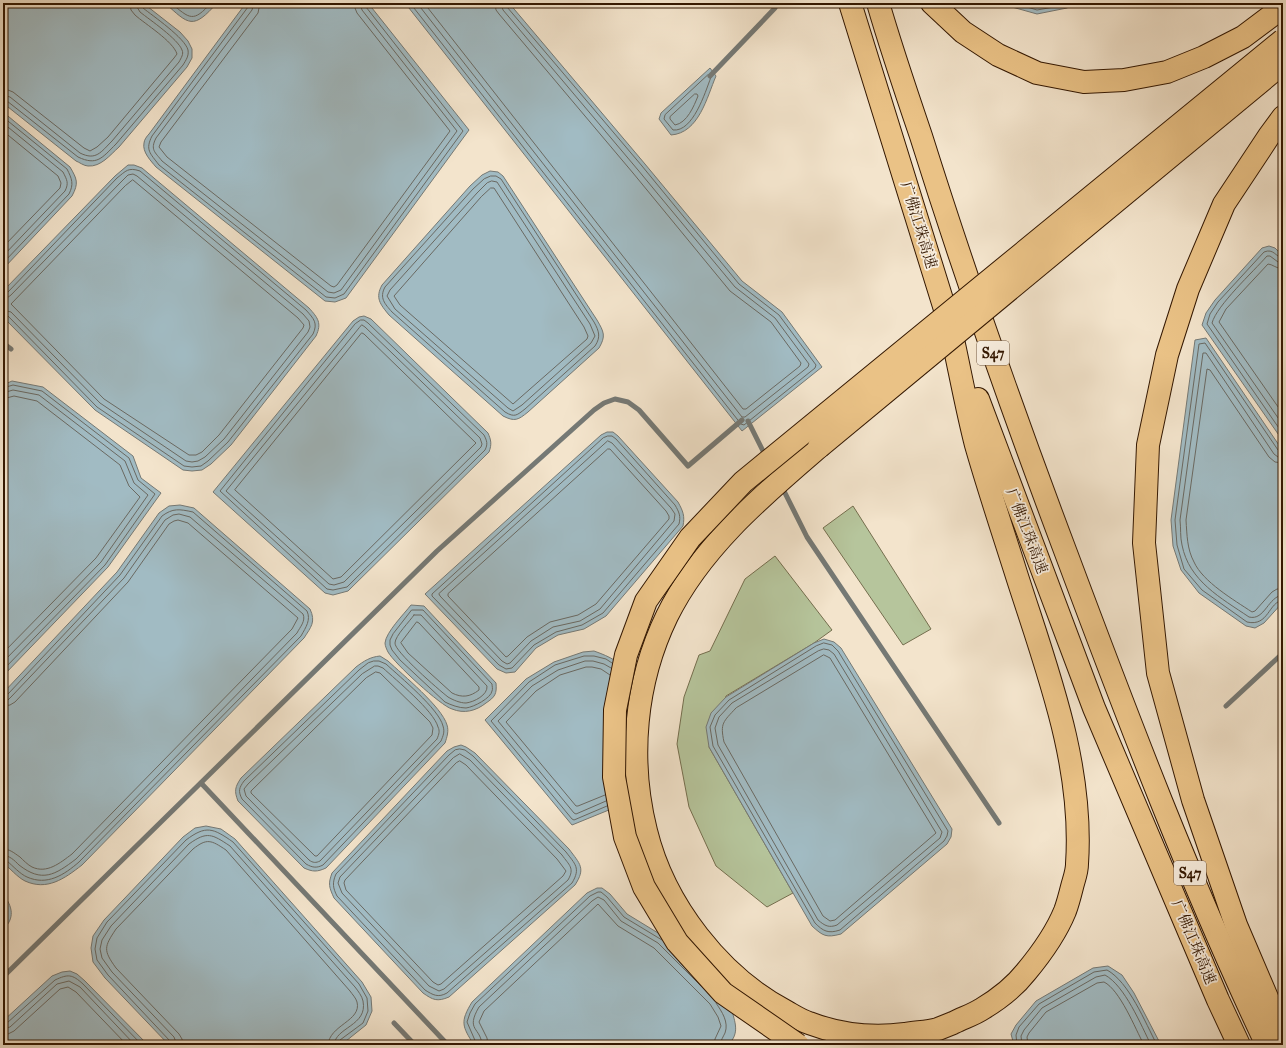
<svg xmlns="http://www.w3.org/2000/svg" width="1286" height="1048" font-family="'IM FELL Great Primer','Noto Serif SC',serif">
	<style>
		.green { fill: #b6c59c; stroke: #746e4e }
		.water { fill: #a1bbc3; stroke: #757975 }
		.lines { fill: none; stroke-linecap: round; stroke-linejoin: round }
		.shore { stroke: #6a6962; stroke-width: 1 }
		.stream { stroke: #757975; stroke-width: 5 }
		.highway-casing { stroke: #331700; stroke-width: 24 }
		.highway { stroke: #eac286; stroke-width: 22 }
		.highway-bridge-casing { stroke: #331700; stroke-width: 24; stroke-linecap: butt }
		.highway-bridge { stroke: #eac286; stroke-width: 22 }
		.labels { text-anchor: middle; stroke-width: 3.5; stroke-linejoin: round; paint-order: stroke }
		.shield { fill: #f7edde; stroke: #6e5743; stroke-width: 1 }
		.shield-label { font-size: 14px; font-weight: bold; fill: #331700 }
		.street-label { font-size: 15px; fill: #331700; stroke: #f7edde }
	</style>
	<rect width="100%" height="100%" fill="#f3e4cc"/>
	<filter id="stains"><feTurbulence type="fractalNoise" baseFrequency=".005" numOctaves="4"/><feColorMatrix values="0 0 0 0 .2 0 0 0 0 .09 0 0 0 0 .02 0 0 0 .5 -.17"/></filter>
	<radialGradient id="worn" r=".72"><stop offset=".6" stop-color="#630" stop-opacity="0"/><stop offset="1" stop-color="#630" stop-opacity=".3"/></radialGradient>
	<g class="green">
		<path d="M853,506L931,629L903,645L823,528Z"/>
		<path d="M775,556L832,630L814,643L726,696L709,747L793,893L767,907L716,866L689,807L677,744L684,697L699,655L710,651L745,579Z"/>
	</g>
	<g class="water">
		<path d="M3,3H143L180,32L188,41L192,49V58L187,67L119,147C110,155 101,167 88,166C84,166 79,162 76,161L3,103Z"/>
		<path d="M165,3H217C193,30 189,25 165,3Z"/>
		<path d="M246,3H368L469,130L346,298L335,302L325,301L156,167C151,161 142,152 144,143C144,140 147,136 149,134Z"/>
		<path d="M405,3H509L645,164L742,281L782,312L822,367L742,431Z"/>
		<path d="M1007,3H1075L1067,8L1037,14L1012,7Z"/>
		<path d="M710,68L716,76C707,97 699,133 671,135L659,119L661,113Z"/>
		<path d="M3,112L70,167C77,179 79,183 72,196L3,269Z"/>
		<path d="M128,165H134L142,168L309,308C318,318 322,323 316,336L231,445L211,464L202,470L192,471L183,470L95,410L3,317V292L5,289L115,176Z"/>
		<path d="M490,171L498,172L503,176L597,320C604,332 606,336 599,348L528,412C518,420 515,422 503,416L389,315C380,304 375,298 382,285L470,186L482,175Z"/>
		<path d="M1269,246L1275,248L1283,256V441L1202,325L1206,313L1215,300L1262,248Z"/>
		<path d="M364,316L371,319L488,433C491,440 492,444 489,452L348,591L333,595L325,593L213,492L353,321L359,317Z"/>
		<path d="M1206,338L1283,451V602L1264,623L1255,628L1246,626L1199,593L1181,570L1173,546L1171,520L1195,340Z"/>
		<path d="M12,381L43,387L133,456L141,478L161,493L108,567L3,676V385Z"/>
		<path d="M607,432H613L618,436L678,502C683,511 685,516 683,526L606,616L584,629L558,635L536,648L515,672L506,673L497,669L425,594L601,435Z"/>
		<path d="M180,505L194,508L310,609C316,622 311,627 304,638L82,865C64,879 47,891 25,881C17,877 10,868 3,863V693L117,572L159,513L169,506Z"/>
		<path d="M411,605L424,606L496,683C497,694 495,697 486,703C476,711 464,714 452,709C441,706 394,663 388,652C387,650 385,646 385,643C386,632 404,614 411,605Z"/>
		<path d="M824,639L834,642L841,648L952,829L951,837L947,844L841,934C826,938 823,936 812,926L709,747L706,727L711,713L726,697L814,643Z"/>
		<path d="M594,651C611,657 620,662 631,675L626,803L572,825L485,720L526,679L554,662L583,652Z"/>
		<path d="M380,656L388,661C403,675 442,707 447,725C449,731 447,737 445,743L326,868C317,872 313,872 304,868L238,801C234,791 235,787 241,778L356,667C364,661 370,657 380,656Z"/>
		<path d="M461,745L466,747L475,753L569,849C580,864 586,868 575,885L449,997C437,1002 433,1000 423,993L334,898C329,887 328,884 332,873L447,751L454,747Z"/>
		<path d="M206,826L221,829L235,839L362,982L371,997L372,1011L366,1025L341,1045H169L105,978L93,962L91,948L93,936L104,920L183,837L195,828Z"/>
		<path d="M597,888H602L610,894L627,914L663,936L732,1011C736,1025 739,1034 728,1045H474C462,1026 460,1022 472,1002L587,893Z"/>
		<path d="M3,894C13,907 15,918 3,930Z"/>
		<path d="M1108,966L1122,975L1134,993L1161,1045H1014L1011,1034L1016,1025L1036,1001L1093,968Z"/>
		<path d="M70,971L77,974L85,981L148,1045H3V1021L52,976L62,972Z"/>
	</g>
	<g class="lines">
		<g class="shore">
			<path d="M171,3C190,19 193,23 211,3"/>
			<path d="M249,3L248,7L152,136C145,150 150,153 159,165L326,297L335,298L344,294L463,131L366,7L365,3"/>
			<path d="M254,3L252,10L156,138C150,150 155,152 162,161L328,292L334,293L341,290L457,131L362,10L360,3"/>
			<path d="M260,3L258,13L161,142L159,147L167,157L331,286L334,287L337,285L450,131L357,13L355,8L354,3"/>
			<path d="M410,3L741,424L744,425L815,368L816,365L779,315L739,284L642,166L507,7L506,3"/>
			<path d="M417,3L742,417H745L808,367L809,364L775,318L735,287L638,170L503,10L501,3"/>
			<path d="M424,3L743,409H746L800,366L801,363L771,322L730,291L633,173L499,14L496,10L495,3"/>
			<path d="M1014,3L1037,10L1065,5L1068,3"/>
			<path d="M708,75H710L711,77C705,93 693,132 673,130L664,119L665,115Z"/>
			<path d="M3,89L8,90L13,92L84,148L90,151L97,147L108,137L174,58L177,54C173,41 145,24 135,15L131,10L130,3"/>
			<path d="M695,94H697L698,96C694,106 687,123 675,125L670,119V117Z"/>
			<path d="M3,95L10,97L80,153C96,161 101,152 112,141L179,62C181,58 184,54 182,50C178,39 150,20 140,12L137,7L136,3"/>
			<path d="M3,100L7,101L78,157C97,166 102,158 116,144L183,65C186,60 189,56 188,50C185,38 153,16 143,8L141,3"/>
			<path d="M3,117L67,169C72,179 74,184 69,194L3,263"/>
			<path d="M3,123L63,172C67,180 69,183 65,191L3,256"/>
			<path d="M3,131L58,176L61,183L60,188L3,247"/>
			<path d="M491,176H496L501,179L594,322C599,331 601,337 595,346L525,409C517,415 515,418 505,412L392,312C385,304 379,298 385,287L473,189L484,179Z"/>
			<path d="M133,180L298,318L304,325L303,328L219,435L202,452L196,455H189L104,399L11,304L125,186Z"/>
			<path d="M492,181L497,182L590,324L595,336L591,343L522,405L513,411L508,408L395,309L387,296L390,290L477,193L487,183Z"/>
			<path d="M491,188H494L584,327L588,336L587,339L513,404L400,305L394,296L481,197Z"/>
			<path d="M1283,258C1275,257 1274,248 1264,252L1218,302L1210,314L1207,324L1283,434"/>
			<path d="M1283,263L1278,262L1270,256H1267C1253,272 1217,305 1212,323L1283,425"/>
			<path d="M1283,269C1277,269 1272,264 1268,264L1226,309L1219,322L1283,414"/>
			<path d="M3,293L8,292L117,178C126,171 128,167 140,171L306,310C314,319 318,323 313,334L228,442L208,461L201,466L192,467L184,466L97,407L8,316L3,315"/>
			<path d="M3,298H7L11,295L121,182L128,175L133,174L137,176L303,314L309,321L310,327L308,332L224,439L205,457L198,461L192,462L186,461L100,403L11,312L3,310"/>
			<path d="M361,320H364L368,323L484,435C487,441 488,444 485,450L347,587L333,590L327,589L220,491L355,324Z"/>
			<path d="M362,325L365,327L480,438L482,444L481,447L344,582L334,585L329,584L226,491L359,328Z"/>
			<path d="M362,333L364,334L476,443L341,577L333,579L235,490Z"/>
			<path d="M3,388L13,385L42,391L129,458L138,480L155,494L105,565L3,670"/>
			<path d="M3,393L13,390L39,395L125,461L134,483L148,495L101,562L3,662"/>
			<path d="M3,399L14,396L37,401L120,465L129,486L140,497L96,558L3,653"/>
			<path d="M608,436H612L616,439L675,505C679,512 681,516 679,524L603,613L582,625L556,632L534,645L512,668L506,669L499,665L432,596V594L603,438Z"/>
			<path d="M608,441L612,443L671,508L675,514L674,521L600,609L580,621L553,627L531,641L510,663L507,664L502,661L440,596L439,594Z"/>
			<path d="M608,449H610L666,511L669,516V519L596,604L578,615L550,622L527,637L508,656L506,657L448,596V594Z"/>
			<path d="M1283,452L1278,450L1205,343L1199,344L1175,520L1177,545L1184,569L1202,590L1247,622C1269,627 1268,602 1283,600"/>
			<path d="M1283,457H1278L1274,454L1206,353H1203L1180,520C1181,528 1180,537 1182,545C1189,581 1221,598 1249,617C1265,621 1268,596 1283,595"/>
			<path d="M1283,463L1275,462L1269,457L1210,370L1207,369L1186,520C1187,535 1187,549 1194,562C1203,582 1234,600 1252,612L1255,611L1272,592L1277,589H1283"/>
			<path d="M412,610H423L492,684C492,686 493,689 492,691C491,698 474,707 466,708C459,708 451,705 445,702L400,660L392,650L390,645V640L393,634Z"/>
			<path d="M414,615H421L487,686C488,695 474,702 466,703C460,703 453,700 448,697C439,690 394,651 395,643C395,636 410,621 414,615Z"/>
			<path d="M417,622L419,623L479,687V690C470,697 462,698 452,693L408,653L401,643Z"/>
			<path d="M824,643L832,645L838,651L948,831L947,836L944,841L840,930C828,934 823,931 815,923L713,746L710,727L715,715L729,700L816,646Z"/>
			<path d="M824,649L829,650L834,654L942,832L940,838L837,925C829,928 825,926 818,920L718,745L715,728L719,717L732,703L818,651Z"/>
			<path d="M824,655L830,658L936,833L835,920L830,921L823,916L724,742C720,723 723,722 736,708Z"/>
			<path d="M374,661H379L386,664C400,677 439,709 443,726C445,732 443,736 441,741L323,865C317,868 313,868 306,864L242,799C238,791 239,788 244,781L359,670L368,663Z"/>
			<path d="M375,666H378L383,668C396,680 434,711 438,727C440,731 439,734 437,739L320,861C316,863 313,863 309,860L246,796L244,789L248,784L362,674Z"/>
			<path d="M376,672L380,673L423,715L430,722L433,728L432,735L317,856H315L251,793V791L366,678Z"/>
			<path d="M3,695L8,694L120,575L162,516C173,508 179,509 193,512L307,611C311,620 306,627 301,636L79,862C64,875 47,886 27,877C20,874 13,866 7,861L3,860"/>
			<path d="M3,700H8L11,697L124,578L165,520L173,515L179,514L190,517L303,614C306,621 300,627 297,633L76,859C55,875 42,883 19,865C14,860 10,856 3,855"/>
			<path d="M3,706L10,705L15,702L128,582L169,524L174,521L178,520L188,523L298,618L292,629L72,854C60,863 47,874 32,867C28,865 23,860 20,857C14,853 10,849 3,849"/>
			<path d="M460,749L465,750L473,756L566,852C575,864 581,868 572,883L447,993C438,998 433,995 425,990L337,896C333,888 332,883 336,874L449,755L455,750Z"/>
			<path d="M460,754L470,760L562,855C569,865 575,868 568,880L444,989L439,991L429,986L342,893L338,883L340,877L453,758Z"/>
			<path d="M460,761L466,765L557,859L566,871L563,876L441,984L438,985L433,982L346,890L344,883L345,880L456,763Z"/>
			<path d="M605,795L578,806H576L506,722L536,691L560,675L586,667H592L601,669L610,675"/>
			<path d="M606,801L576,814L574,813L498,721L532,686L558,670L585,661H593L604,664L611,668"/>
			<path d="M607,806L574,820L572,819L491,721L529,682L555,665L584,656H594L606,659L612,663"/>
			<path d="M716,1003C722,1012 729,1022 725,1033C723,1037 721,1040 720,1045"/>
			<path d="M3,1024L7,1023L55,980C68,974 72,974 83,984L142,1045"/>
			<path d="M3,1029L10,1027L57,984L69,981L80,987L135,1045"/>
			<path d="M3,1035L8,1034L14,1031L60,989L68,987L76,992L127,1045"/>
			<path d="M172,1045L170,1041L108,975L97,960L95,949L97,938L107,922L186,840C206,825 213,828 233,842L359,984L367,998L368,1011L363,1023L340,1040L339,1045"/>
			<path d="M177,1045L174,1037L112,972L102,958L100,949L102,940L111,926L189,844C207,831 212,834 230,846L355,987C358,991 362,996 363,1001C368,1026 335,1027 334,1045"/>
			<path d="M183,1045L182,1039L179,1034L116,968C103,950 104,947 116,929L193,849C207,838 211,840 226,850L350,991C352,994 356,998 357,1002C362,1021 329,1025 328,1045"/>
			<path d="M477,1045L467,1022L470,1013L475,1004L590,896L598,892H601L607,897L624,917L662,940"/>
			<path d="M482,1045C481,1027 465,1031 479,1007L592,901L598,897L604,900L621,921L658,943L701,986"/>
			<path d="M488,1045L487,1038L479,1022L484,1011L598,904L618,926L654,948L710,1004L718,1017L721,1026L715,1039L714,1045"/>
			<path d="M1017,1045L1016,1035L1019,1027L1039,1004L1094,972L1107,970C1129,982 1145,1022 1157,1045"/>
			<path d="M1022,1045L1021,1036L1024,1030L1042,1008L1096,977L1105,975C1125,986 1141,1025 1151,1045"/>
			<path d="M1028,1045L1027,1037L1029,1033L1046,1012L1097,983L1104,982C1120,990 1135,1028 1144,1045"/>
		</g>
		<g class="stream">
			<path d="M710,76L775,8"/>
			<path d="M3,343L11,349"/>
			<path d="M748,421L766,457"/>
			<path d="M782,487L807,537L999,823"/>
			<path d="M1226,706L1283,653"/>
			<path d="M201,783L448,1045"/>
			<path d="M3,977L437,551L594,410L604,403L615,399L628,402L639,410L688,466L742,420"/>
			<path d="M394,1023L415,1045"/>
		</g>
		<g class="highway-casing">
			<g id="highway">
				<path d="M850,3L952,332"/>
				<path d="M878,3C891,48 906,92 921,136C965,276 1014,415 1066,553C1128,719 1191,885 1267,1045"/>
				<path d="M932,3L963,32L998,55L1037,73L1084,82L1124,80L1167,72L1204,57L1243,37L1283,7"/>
				<path d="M1283,117L1269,136L1224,204L1188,289L1167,355L1148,445L1144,543L1158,673L1193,800L1236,925L1283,1035"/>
				<path d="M978,399L1094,708L1218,1000L1239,1045"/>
				<path d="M819,447C762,496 701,547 667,616C635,682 628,759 646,831C664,905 720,977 787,1012C794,1016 802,1021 809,1023C840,1035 873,1038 905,1034C916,1032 928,1032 938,1029C943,1027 948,1025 953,1023C962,1018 973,1015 982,1009C997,1000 1015,986 1026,972C1041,954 1056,933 1065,911C1068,903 1070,895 1072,887C1074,879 1077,872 1077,864C1084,762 1045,665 1015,570C1002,529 988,487 976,445C966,406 959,366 950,326"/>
			</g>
		</g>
		<use href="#highway" class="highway"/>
		<g class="highway-bridge-casing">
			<g id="highway-bridge">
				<path d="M819,447L1283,63"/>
				<path d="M798,1045L723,993L677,942L644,887L625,837L614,777L615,710L626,655L646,601L690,538L743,482L1283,40"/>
			</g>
		</g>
		<use href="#highway-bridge" class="highway-bridge"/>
	</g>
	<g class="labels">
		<g class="shield">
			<rect x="977" y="341" width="32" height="24" rx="3"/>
			<rect x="1174" y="861" width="32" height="24" rx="3"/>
		</g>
		<g class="shield-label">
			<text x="993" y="358">S47</text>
			<text x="1190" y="878">S47</text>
		</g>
		<g class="street-label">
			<text transform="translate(919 225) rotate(73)" y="5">广佛江珠高速</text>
			<text transform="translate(1027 531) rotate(69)" y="5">广佛江珠高速</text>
			<text transform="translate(1194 942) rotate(67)" y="5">广佛江珠高速</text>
		</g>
	</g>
	<rect width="1286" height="1048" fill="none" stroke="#f3e4cc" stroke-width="16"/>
	<rect x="4" y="4" width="1278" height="1040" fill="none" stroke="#331700" stroke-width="2"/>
	<rect x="8" y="8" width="1270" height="1032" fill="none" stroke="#331700"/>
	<rect width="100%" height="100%" filter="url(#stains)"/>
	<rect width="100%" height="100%" fill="url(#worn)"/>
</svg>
